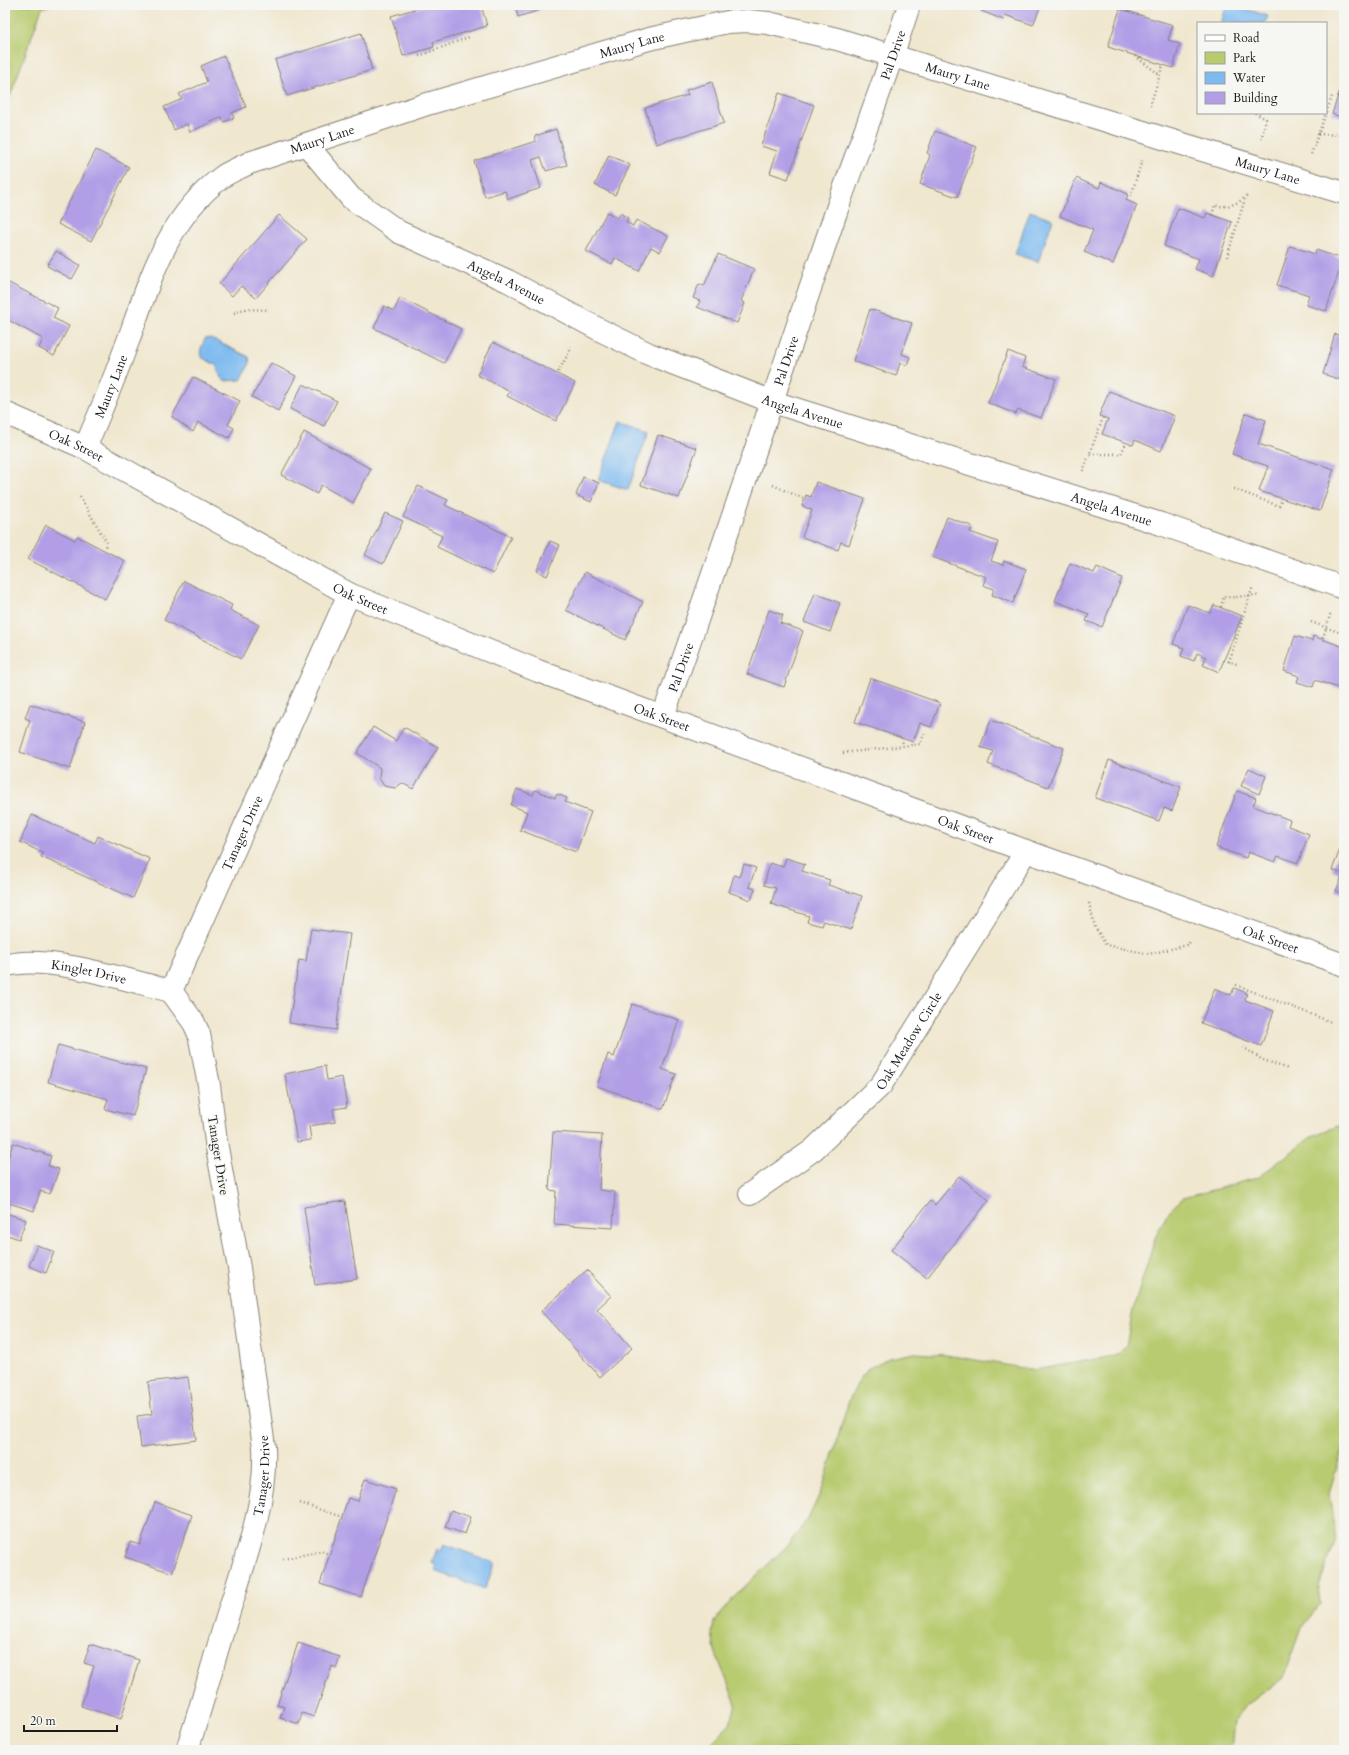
<svg xmlns="http://www.w3.org/2000/svg" width="1349" height="1755" font-family="Cardo,serif">
	<style>
		.green { fill: #b8cb6f; stroke: #6a7446 }
		.water { fill: #7dbaf0; stroke: #4c6b86 }
		.building { fill: #b19ee6 }
		.lines { fill: none; stroke-linecap: round; stroke-linejoin: round }
		.minor-casing { stroke: #868276; stroke-width: 24 }
		.tertiary-casing { stroke: #868276; stroke-width: 24 }
		.path { stroke: #868276; stroke-width: 2.5; stroke-dasharray: 1 3; stroke-linecap: butt }
		.minor { stroke: #fff; stroke-width: 22 }
		.tertiary { stroke: #fff; stroke-width: 22 }
		.labels { text-anchor: middle; stroke-width: 3; stroke-linejoin: round; paint-order: stroke }
		.street-label { font-size: 13px; fill: #1c1c1c; stroke: #f6f6f2 }
	</style>
	<rect width="100%" height="100%" fill="#f6f6f2"/>
	<filter id="ink" filterUnits="userSpaceOnUse"><feTurbulence type="fractalNoise" baseFrequency=".025" numOctaves="2"/><feDisplacementMap in="SourceGraphic" scale="8" xChannelSelector="R" yChannelSelector="G"/><feConvolveMatrix kernelMatrix="1 2 1 2 8 2 1 2 1" color-interpolation-filters="sRGB"/></filter>
	<filter id="wash" filterUnits="userSpaceOnUse"><feTurbulence type="fractalNoise" baseFrequency=".012" numOctaves="4" result="noise"/><feDisplacementMap in="SourceGraphic" scale="16" xChannelSelector="R" yChannelSelector="G"/><feGaussianBlur stdDeviation="0.9" result="paint"/><feColorMatrix in="noise" values="0 0 0 0 0 0 0 0 0 0 0 0 0 0 0 0 0 1.4 0 .05"/><feComposite in="paint" operator="in"/></filter>
	<g filter="url(#wash)">
		<rect width="100%" height="100%" fill="#f0e7cf"/>
		<g class="green">
			<path d="M5,5H51L42,8L8,102L5,100Z"/>
			<path d="M1338,1126L1344,1127V1443L1329,1493L1336,1542L1319,1585L1321,1603L1301,1628L1283,1678L1244,1707L1234,1720L1231,1750H704L730,1724L736,1704L715,1651L712,1633L714,1622L734,1597L788,1545L808,1519L823,1487L849,1400L860,1379L869,1368L889,1358L915,1353L946,1355L1035,1370L1114,1356L1126,1346L1133,1310L1156,1235L1169,1211L1183,1198L1257,1178L1314,1135Z"/>
		</g>
		<g class="water">
			<path d="M1227,5H1233L1268,16L1265,23H1221Z"/>
			<path d="M1030,211L1053,219L1038,262L1015,254Z"/>
			<path d="M210,338L249,357L250,363L241,380L224,381L221,378L216,365L201,357C199,350 202,346 205,339Z"/>
			<path d="M620,421L649,431L628,490L598,480Z"/>
			<path d="M444,1544L495,1563L485,1589L435,1571L437,1565L432,1563L437,1549L441,1550Z"/>
		</g>
		<g id="blocks">
			<g class="building">
				<path d="M428,5H481L487,26L433,42L434,47L403,56L391,16Z"/>
				<path d="M515,5H542L538,6L540,10L518,17Z"/>
				<path d="M983,5H1041L1033,25L1005,15L1004,20L981,11Z"/>
				<path d="M1120,9L1173,25L1168,40L1180,44L1173,68L1108,47Z"/>
				<path d="M361,33L372,70L287,96L275,60Z"/>
				<path d="M224,56L246,107L232,113L234,118L224,122L222,117L190,132L187,124L174,130L164,107L182,99L179,94L207,82L201,66Z"/>
				<path d="M1344,78V118L1332,114Z"/>
				<path d="M712,82L724,123L656,144L645,108L688,95L686,90Z"/>
				<path d="M779,93L814,105L788,179L770,173L777,151L761,146Z"/>
				<path d="M556,129L567,165L546,171L541,157L532,160L541,188L508,199L505,191L485,197L474,161L536,141L535,136Z"/>
				<path d="M935,131L977,147L957,197L920,184L930,155L927,153Z"/>
				<path d="M96,150L129,167L91,241L58,224Z"/>
				<path d="M609,155L630,165L615,195L595,185Z"/>
				<path d="M1076,178L1099,188L1101,182L1128,194L1126,200L1137,205L1113,264L1084,252L1093,230L1060,216Z"/>
				<path d="M1178,208L1205,218L1207,213L1232,222L1213,276L1195,269L1199,259L1164,246Z"/>
				<path d="M607,212L618,218L620,213L628,218L626,222L633,226L636,220L668,236L660,252L651,247L639,271L615,258L612,264L586,251Z"/>
				<path d="M279,215L307,239L256,298L241,286L232,296L219,284Z"/>
				<path d="M1290,246L1315,254L1316,250L1343,259L1326,311L1306,305L1309,295L1277,285Z"/>
				<path d="M56,251L80,265L72,279L47,266Z"/>
				<path d="M718,254L754,269L741,301L745,303L737,323L697,307L700,301L693,298L699,284L704,286Z"/>
				<path d="M5,281L58,308L53,318L69,326L54,356L39,348L43,339L8,320L5,326Z"/>
				<path d="M400,298L461,329L444,363L374,328L384,306L394,311Z"/>
				<path d="M870,309L912,323L902,354L910,357L907,365L900,363L896,376L853,361Z"/>
				<path d="M1335,334L1344,337V381L1323,374Z"/>
				<path d="M493,342L575,383L556,421L507,396L510,391L477,375Z"/>
				<path d="M1008,351L1025,358L1022,367L1056,379L1041,418L1018,410L1016,414L988,403Z"/>
				<path d="M271,363L296,376L278,411L252,397Z"/>
				<path d="M193,377L240,401L228,425L234,428L229,438L198,422L193,432L172,417Z"/>
				<path d="M303,384L337,401L324,426L290,409Z"/>
				<path d="M1109,391L1175,416L1161,451L1135,440L1133,445L1102,434L1108,419L1099,416Z"/>
				<path d="M1246,413L1266,420L1258,444L1334,469L1320,511L1259,491L1268,466L1232,454Z"/>
				<path d="M304,432L371,469L353,503L321,485L317,494L281,475Z"/>
				<path d="M658,435L697,448L679,498L641,485Z"/>
				<path d="M583,477L599,483L591,502L576,495Z"/>
				<path d="M816,482L865,499L849,545L841,542L838,550L802,537L812,510L802,506L806,495L811,497Z"/>
				<path d="M418,486L448,500L445,505L511,537L493,574L437,547L442,536L403,517Z"/>
				<path d="M385,513L403,521L383,564L365,555Z"/>
				<path d="M947,517L972,526L970,532L998,542L991,561L1003,565L1004,561L1026,569L1013,603L992,595L994,589L983,585L986,577L932,557Z"/>
				<path d="M46,525L75,540L77,536L125,561L105,599L28,559Z"/>
				<path d="M550,541L560,545L547,576L537,571Z"/>
				<path d="M1070,563L1094,573L1097,567L1122,578L1102,627L1086,621L1089,614L1055,601Z"/>
				<path d="M585,572L643,602L625,640L566,610Z"/>
				<path d="M184,581L232,605L230,610L259,625L241,659L164,620Z"/>
				<path d="M815,593L840,603L830,632L804,622Z"/>
				<path d="M1188,605L1210,613L1214,605L1242,616L1219,672L1203,665L1206,657L1197,653L1194,661L1181,656L1184,648L1173,644Z"/>
				<path d="M769,610L783,615L780,623L803,631L784,687L747,674Z"/>
				<path d="M1295,636L1312,641L1313,636L1344,647V690L1315,680L1313,687L1297,682L1299,676L1284,671Z"/>
				<path d="M870,678L940,703L931,727L920,723L913,742L855,722Z"/>
				<path d="M30,704L85,722L70,769L20,752L30,720L25,718Z"/>
				<path d="M991,720L1064,748L1048,787L988,764L993,751L980,747Z"/>
				<path d="M373,727L396,741L404,727L438,747L413,789L402,783L395,788L384,786L379,778L380,768L357,753Z"/>
				<path d="M1109,760L1181,787L1172,811L1164,808L1159,821L1095,798Z"/>
				<path d="M1249,768L1266,776L1259,794L1241,786Z"/>
				<path d="M517,789L533,795L535,790L555,798L557,794L567,798L565,802L591,812L576,852L520,830L527,812L511,805Z"/>
				<path d="M1237,791L1256,798L1253,806L1290,820L1288,826L1309,834L1298,863L1278,856L1275,862L1248,852L1246,858L1216,847Z"/>
				<path d="M32,815L95,843L98,836L150,859L133,898L41,857L43,853L20,842Z"/>
				<path d="M1341,847L1344,849V894L1336,891L1343,874L1332,870Z"/>
				<path d="M786,858L805,864L802,871L830,880L828,885L862,896L851,930L824,921L822,926L807,922L809,916L771,904L776,888L764,885L770,863L783,867Z"/>
				<path d="M744,864L756,868L749,887L755,889L751,900L729,892L734,875L739,877Z"/>
				<path d="M311,929L350,934L336,1030L289,1023L299,960L306,961Z"/>
				<path d="M1215,988L1231,995L1234,988L1247,993L1245,1000L1274,1011L1261,1046L1201,1023Z"/>
				<path d="M632,1004L679,1020L662,1069L676,1074L663,1109L597,1086L608,1054L614,1057Z"/>
				<path d="M58,1045L146,1069L133,1116L105,1109L108,1099L48,1082Z"/>
				<path d="M325,1066L327,1080L342,1077L347,1107L333,1109L335,1122L309,1126L311,1140L297,1142L285,1074Z"/>
				<path d="M553,1132L602,1135L599,1190L615,1192L613,1228L554,1224L556,1191L549,1190Z"/>
				<path d="M13,1143L51,1156L48,1166L59,1169L50,1194L40,1191L34,1211L9,1203L6,1213L26,1220L19,1239L5,1234V1167Z"/>
				<path d="M959,1176L989,1200L927,1278L891,1250L930,1201L935,1205Z"/>
				<path d="M345,1201L357,1279L315,1285L304,1207Z"/>
				<path d="M37,1245L54,1252L46,1273L29,1266Z"/>
				<path d="M587,1270L611,1296L597,1309L632,1348L600,1377L541,1311Z"/>
				<path d="M5,1288L8,1289L5,1298Z"/>
				<path d="M188,1377L196,1440L141,1447L137,1416L152,1414L148,1382Z"/>
				<path d="M365,1479L396,1489L361,1597L320,1584L348,1498L358,1501Z"/>
				<path d="M155,1502L192,1515L172,1573L125,1557L130,1542L140,1545Z"/>
				<path d="M451,1510L471,1517L465,1534L445,1527Z"/>
				<path d="M298,1643L340,1657L336,1668L332,1666L314,1717L302,1713L299,1724L280,1718L284,1707L277,1705Z"/>
				<path d="M90,1644L139,1660L121,1719L81,1706L94,1666L84,1663Z"/>
			</g>
		</g>
	</g>
	<g filter="url(#ink)">
		<use href="#blocks" fill-opacity="0" stroke="#868276" stroke-width="1"/>
		<g class="lines">
			<g class="minor-casing">
				<g id="minor">
					<path id="s1" d="M307,145L351,198L399,232L508,281L602,331L649,354L773,402L1161,524L1344,588"/>
					<path id="s2" d="M85,448C100,413 115,377 128,341C150,280 167,218 222,177C230,171 240,168 249,163L424,105L649,39L685,31L728,22L748,21L768,23L837,39L1344,193"/>
					<path id="s3" d="M663,716C723,550 778,382 835,215C859,145 887,76 909,5"/>
					<path id="s4" d="M5,966C44,953 130,981 171,991"/>
					<path id="s5" d="M750,1194L813,1150L881,1085L1026,851"/>
					<path id="s6" d="M187,1750C201,1708 212,1666 225,1624C242,1567 267,1507 264,1447L239,1268L216,1142L209,1085L199,1034L194,1023L171,991L349,594"/>
				</g>
			</g>
			<g class="tertiary-casing">
				<g id="tertiary">
					<path id="s7" d="M5,413L85,448L349,594L538,671L1026,851L1344,965"/>
				</g>
			</g>
			<g class="path">
				<path d="M419,56L469,37"/>
				<path d="M1135,56L1160,75"/>
				<path d="M1150,106L1163,65"/>
				<path d="M1255,113L1266,119L1261,140"/>
				<path d="M1318,134L1344,135"/>
				<path d="M1311,154L1333,94"/>
				<path d="M1131,196L1142,160"/>
				<path d="M1212,215L1215,205C1225,209 1243,203 1248,193"/>
				<path d="M1227,257L1245,199"/>
				<path d="M234,313L244,309L269,310"/>
				<path d="M558,372L572,347"/>
				<path d="M1090,454H1121L1126,443"/>
				<path d="M1083,471L1103,418"/>
				<path d="M773,485L804,499"/>
				<path d="M1234,489L1279,506L1282,499"/>
				<path d="M80,497L107,543L104,549"/>
				<path d="M1221,607L1224,596C1235,600 1247,593 1258,596"/>
				<path d="M1311,622L1344,634"/>
				<path d="M1323,638L1331,612"/>
				<path d="M1224,660L1237,664"/>
				<path d="M1229,662L1253,586"/>
				<path d="M902,738L903,746"/>
				<path d="M843,753L920,744L925,732"/>
				<path d="M1089,903L1095,927L1106,945L1149,954L1188,945L1191,940"/>
				<path d="M1236,985L1331,1022"/>
				<path d="M1243,1047L1261,1059L1288,1069"/>
				<path d="M300,1503L342,1517"/>
				<path d="M283,1559L322,1551L330,1555"/>
			</g>
			<use href="#minor" class="minor"/>
			<use href="#tertiary" class="tertiary"/>
		</g>
	</g>
	<g class="labels">
		<g class="street-label">
			<text dy="5" stroke="none"><textPath href="#s2" startOffset="739">Maury Lane</textPath></text>
			<text dy="5" stroke="none"><textPath href="#s3" startOffset="700">Pal Drive</textPath></text>
			<text dy="5" stroke="none"><textPath href="#s2" startOffset="1075">Maury Lane</textPath></text>
			<text dy="5" stroke="none"><textPath href="#s2" startOffset="415">Maury Lane</textPath></text>
			<text dy="5" stroke="none"><textPath href="#s2" startOffset="1399">Maury Lane</textPath></text>
			<text dy="5" stroke="none"><textPath href="#s1" startOffset="246">Angela Avenue</textPath></text>
			<text dy="5" stroke="none"><textPath href="#s3" startOffset="376">Pal Drive</textPath></text>
			<text dy="5" stroke="none"><textPath href="#s2" startOffset="67">Maury Lane</textPath></text>
			<text dy="5" stroke="none"><textPath href="#s1" startOffset="570">Angela Avenue</textPath></text>
			<text dy="5" stroke="none"><textPath href="#s7" startOffset="78">Oak Street</textPath></text>
			<text dy="5" stroke="none"><textPath href="#s1" startOffset="894">Angela Avenue</textPath></text>
			<text dy="5" stroke="none"><textPath href="#s7" startOffset="401">Oak Street</textPath></text>
			<text dy="5" stroke="none"><textPath href="#s3" startOffset="52">Pal Drive</textPath></text>
			<text dy="5" stroke="none"><textPath href="#s7" startOffset="725">Oak Street</textPath></text>
			<text dy="5" stroke="none"><textPath href="#s7" startOffset="1049">Oak Street</textPath></text>
			<text dy="5" stroke="none"><textPath href="#s6" startOffset="957">Tanager Drive</textPath></text>
			<text dy="5" stroke="none"><textPath href="#s7" startOffset="1373">Oak Street</textPath></text>
			<text dy="5" stroke="none"><textPath href="#s4" startOffset="85">Kinglet Drive</textPath></text>
			<text dy="5" stroke="none"><textPath href="#s5" startOffset="223">Oak Meadow Circle</textPath></text>
			<text transform="translate(219 1155) rotate(81)" y="5">Tanager Drive</text>
			<text dy="5" stroke="none"><textPath href="#s6" startOffset="285">Tanager Drive</textPath></text>
		</g>
	</g>
	<rect width="1349" height="1755" fill="none" stroke="#f6f6f2" stroke-width="20"/>
	<rect x="1197" y="22" width="130" height="92" fill="#f6f6f2" stroke="#9f9f9c"/>
	<rect x="1205" y="35" width="20" height="6" fill="#ffffff" stroke="#9f9f9c"/>
	<text x="1233" y="42" font-size="12" fill="#1c1c1c">Road</text>
	<rect x="1205" y="52" width="20" height="12" fill="#b8cb6f" stroke="#9f9f9c"/>
	<text x="1233" y="62" font-size="12" fill="#1c1c1c">Park</text>
	<rect x="1205" y="72" width="20" height="12" fill="#7dbaf0" stroke="#9f9f9c"/>
	<text x="1233" y="82" font-size="12" fill="#1c1c1c">Water</text>
	<rect x="1205" y="92" width="20" height="12" fill="#b19ee6" stroke="#9f9f9c"/>
	<text x="1233" y="102" font-size="12" fill="#1c1c1c">Building</text>
	<path d="M24 1725v6h93v-6" fill="none" stroke="#1c1c1c" stroke-width="2"/>
	<text x="30" y="1725" font-size="12" fill="#1c1c1c" stroke="#f6f6f2" stroke-width="3" paint-order="stroke">20 m</text>
</svg>
